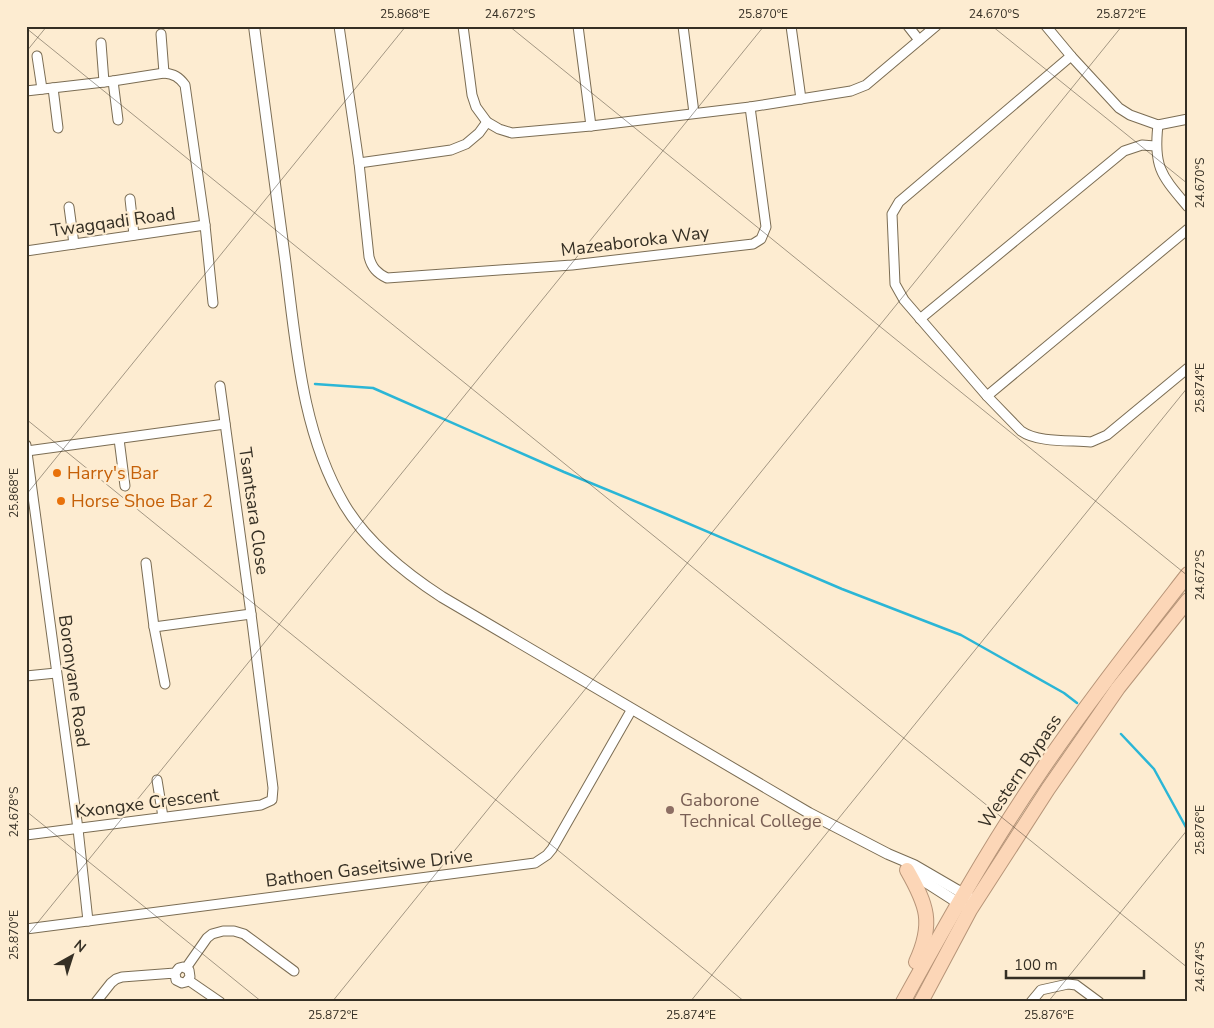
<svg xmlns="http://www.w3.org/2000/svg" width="1214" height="1028" font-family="'Nunito Sans',sans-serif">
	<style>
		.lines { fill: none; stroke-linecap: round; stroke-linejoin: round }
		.stream { stroke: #2bb6d6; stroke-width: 2.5 }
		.minor-casing { stroke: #7b6d54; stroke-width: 11 }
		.tertiary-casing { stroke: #7b6d54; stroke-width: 12 }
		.trunk-casing { stroke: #b69478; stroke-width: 16 }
		.minor { stroke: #fff; stroke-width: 9 }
		.tertiary { stroke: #fff; stroke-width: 10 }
		.trunk { stroke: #fcd6b7; stroke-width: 14 }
		.ticks { fill: none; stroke: #352f24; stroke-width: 1; stroke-opacity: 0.45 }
		.food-dot { fill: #e8710a; stroke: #fdecd1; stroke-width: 2 }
		.education-dot { fill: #8d6e63; stroke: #fdecd1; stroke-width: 2 }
		.labels { text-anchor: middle; stroke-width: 4.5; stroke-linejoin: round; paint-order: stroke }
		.street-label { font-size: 18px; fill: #352f24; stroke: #fdecd1 }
		.food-label { font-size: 18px; fill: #c56008; stroke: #fdecd1; text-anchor: start }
		.education-label { font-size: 18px; fill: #785e54; stroke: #fdecd1; text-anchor: start }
		.neatline { fill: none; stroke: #352f24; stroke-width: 2 }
		.ticks-label { font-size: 12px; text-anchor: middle; fill: #352f24 }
	</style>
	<rect width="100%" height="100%" fill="#fdecd1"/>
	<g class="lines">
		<g class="stream">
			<path d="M315,384L373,388L564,472L666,514L842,589L961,635L1064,693L1077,703"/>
			<path d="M1121,734L1154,769L1188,831"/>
		</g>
		<g class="minor-casing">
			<g id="minor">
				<path d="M339,26L359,163L369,257C372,268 377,273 387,278L572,265L753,244L761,239L766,227L750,107"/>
				<path d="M463,26L472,95L476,107L487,122L499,129L512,133L591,126L750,107L851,91L866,85L936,26"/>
				<path d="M578,26L591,126"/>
				<path d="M683,26L694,113"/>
				<path d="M791,26L801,99"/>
				<path d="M908,26L919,40"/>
				<path d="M1046,26L1071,56L1119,108L1130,115L1158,125L1188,119"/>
				<path d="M161,34L164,73"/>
				<path d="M101,43L104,82"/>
				<path d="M37,56L42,89"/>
				<path d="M1071,56L899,202L892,214L895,284L904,300L987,396L1021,431C1038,443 1071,440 1091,442L1107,435L1188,368"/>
				<path d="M113,81L118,120"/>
				<path d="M53,88L58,128"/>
				<path d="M26,91L113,81L164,73C174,74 179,77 185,85L205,225L213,303"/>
				<path d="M1158,125C1153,168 1162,176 1188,207"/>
				<path d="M359,163L451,150L466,144L479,133L487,122"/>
				<path d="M130,199L134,235"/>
				<path d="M69,207L74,244"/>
				<path d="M26,251L205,225"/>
				<path d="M920,319L1124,151L1142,145L1155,146"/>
				<path d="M987,396L1188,229"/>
				<path d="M119,439L125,486"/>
				<path d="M26,445L78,829L88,921"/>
				<path d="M27,451L225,424"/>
				<path d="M146,563L154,627L165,684"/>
				<path d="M154,627L251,614"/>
				<path d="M26,676L56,673"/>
				<path d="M157,780L163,817"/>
				<path d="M26,835L261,805L272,800L273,788L251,614L220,386"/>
				<path d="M26,929L535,863L547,855L552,849L632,709"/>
				<path d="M186,968L207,938L212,934L223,931H234L244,934L294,971"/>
				<path d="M188,980L220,1002"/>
				<path d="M96,1002L111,983L116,979L122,977L175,973L179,968L183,967L189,970L190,977L186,982L182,983L176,980L175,973"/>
				<path d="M1031,1002L1041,990L1068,984L1076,985L1099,1002"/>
			</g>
		</g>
		<g class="tertiary-casing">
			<g id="tertiary">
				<path d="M254,26C264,104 275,182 285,259C296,342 301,431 344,504C367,543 405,573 442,597L809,813L888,854L914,865L969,897"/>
				<path d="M910,872L963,906"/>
			</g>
		</g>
		<g class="trunk-casing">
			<g id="trunk">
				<path d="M907,870C927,905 934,923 916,962"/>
				<path d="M903,1002C945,926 988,849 1037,777C1084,707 1136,641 1188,574"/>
				<path d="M921,1002L970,910L1048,789L1118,688L1188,600"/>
			</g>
		</g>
		<use href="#minor" class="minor"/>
		<use href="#tertiary" class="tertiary"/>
		<use href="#trunk" class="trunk"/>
	</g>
	<path class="ticks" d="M509,26L1188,576M992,26L1188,184M26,28L1188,968M26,52L47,26M26,419L745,1002M26,495L406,26M26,811L262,1002M26,937L764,26M332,1002L1122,26M690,1002L1188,387M1048,1002L1188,829"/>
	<g class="food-dot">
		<circle cx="57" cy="473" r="5"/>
		<circle cx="61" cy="501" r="5"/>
	</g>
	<circle class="education-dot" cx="670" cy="810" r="5"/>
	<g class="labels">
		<g class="street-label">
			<text transform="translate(113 222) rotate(-8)" y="6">Twagqadi Road</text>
			<text transform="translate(635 241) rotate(-7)" y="6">Mazeaboroka Way</text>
			<text transform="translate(254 511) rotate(82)" y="6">Tsantsara Close</text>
			<text transform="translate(74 681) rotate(82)" y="6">Boronyane Road</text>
			<text transform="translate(1020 771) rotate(-56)" y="6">Western Bypass</text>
			<text transform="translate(147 803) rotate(-7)" y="6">Kxongxe Crescent</text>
			<text transform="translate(369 868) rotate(-7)" y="6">Bathoen Gaseitsiwe Drive</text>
		</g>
		<g class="food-label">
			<text x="67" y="479">Harry's Bar</text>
			<text x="71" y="507">Horse Shoe Bar 2</text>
		</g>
		<g class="education-label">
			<text x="680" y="806">Gaborone<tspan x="680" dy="21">Technical College</tspan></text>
		</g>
	</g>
	<rect width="1214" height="1028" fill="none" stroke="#fdecd1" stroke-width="55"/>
	<g transform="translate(72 956) rotate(39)" stroke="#fdecd1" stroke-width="4" paint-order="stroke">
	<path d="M0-4L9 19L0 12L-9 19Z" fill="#352f24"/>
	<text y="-8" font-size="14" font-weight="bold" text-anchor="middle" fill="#352f24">N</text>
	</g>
	<path d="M1006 970v8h138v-8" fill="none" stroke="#352f24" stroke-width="2.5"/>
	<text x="1014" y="970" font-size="15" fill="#352f24" stroke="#fdecd1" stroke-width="4" paint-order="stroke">100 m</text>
	<rect x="28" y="28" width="1158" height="972" class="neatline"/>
	<g class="ticks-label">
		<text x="405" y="18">25.868°E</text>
		<text x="510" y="18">24.672°S</text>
		<text x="763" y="18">25.870°E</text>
		<text x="994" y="18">24.670°S</text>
		<text x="1121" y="18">25.872°E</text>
		<text transform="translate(1200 183) rotate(-90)" y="4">24.670°S</text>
		<text transform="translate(1200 388) rotate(-90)" y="4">25.874°E</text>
		<text transform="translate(14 493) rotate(-90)" y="4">25.868°E</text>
		<text transform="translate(1200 575) rotate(-90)" y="4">24.672°S</text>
		<text transform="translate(14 812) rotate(-90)" y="4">24.678°S</text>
		<text transform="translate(1200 830) rotate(-90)" y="4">25.876°E</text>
		<text transform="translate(14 935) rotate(-90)" y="4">25.870°E</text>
		<text transform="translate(1200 967) rotate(-90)" y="4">24.674°S</text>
		<text x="333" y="1019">25.872°E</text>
		<text x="691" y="1019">25.874°E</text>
		<text x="1049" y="1019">25.876°E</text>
	</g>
</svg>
